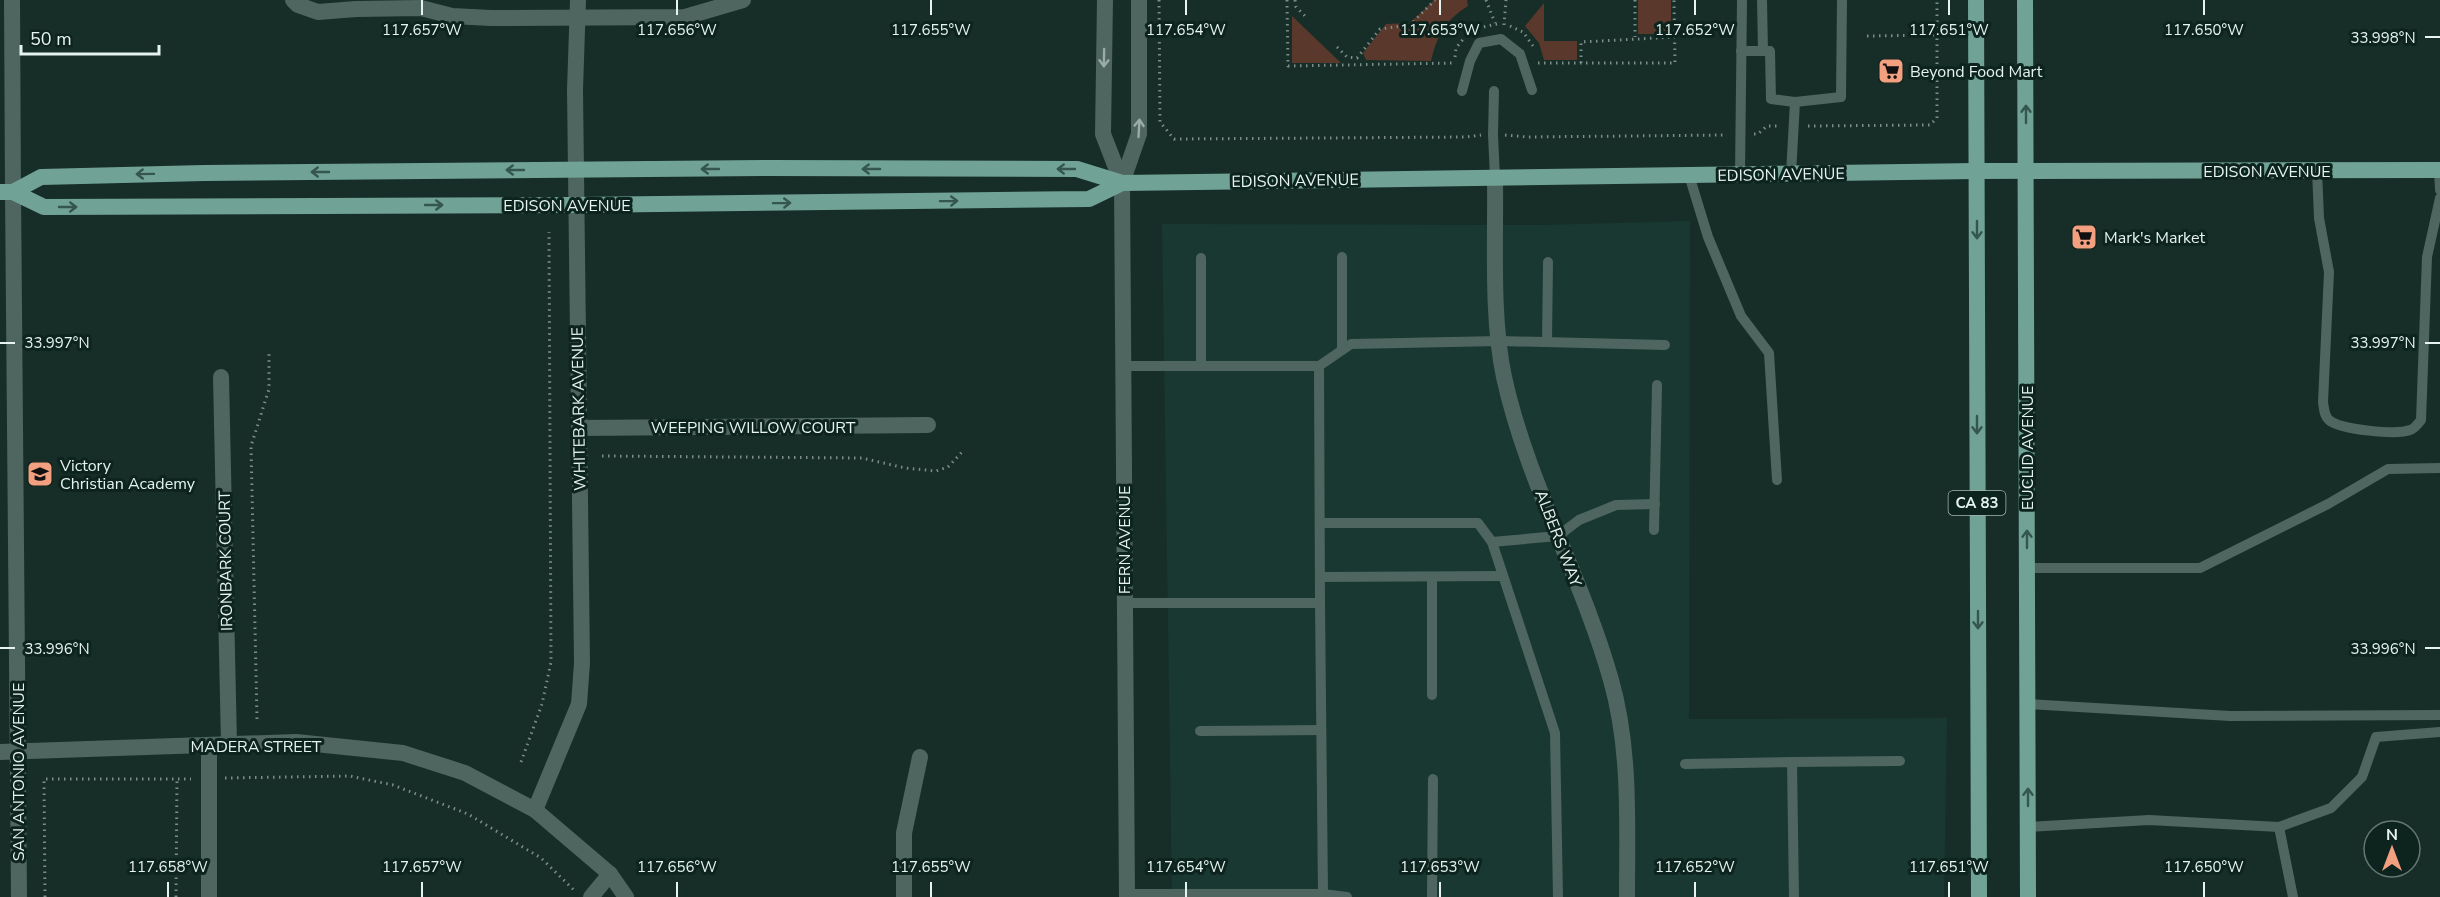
<svg xmlns="http://www.w3.org/2000/svg" width="2440" height="897" font-family="'Nunito Sans',sans-serif">
	<style>
		.built { fill: #183831 }
		.green { fill: #5a382b }
		.lines { fill: none; stroke-linecap: round; stroke-linejoin: round }
		.path { stroke: #7d8e8a; stroke-width: 3; stroke-dasharray: 1.5 4.5; stroke-linecap: butt }
		.service { stroke: #4e665f; stroke-width: 10 }
		.minor { stroke: #4e665f; stroke-width: 16 }
		.tertiary { stroke: #4e665f; stroke-width: 16 }
		.primary { stroke: #70a396; stroke-width: 16 }
		.oneway { stroke: #9aaca7 }
		.oneway2 { stroke: #35564e }
		.ticks { fill: none; stroke: #e6f3ef; stroke-width: 2 }
		.labels { text-anchor: middle; stroke-width: 6; stroke-linejoin: round; paint-order: stroke }
		.shield { fill: #0d231e; stroke: #a5b5b0; stroke-width: 1.5 }
		.shield-label { font-size: 15px; font-weight: bold; fill: #e6f3ef }
		.poi-label { font-size: 16px; fill: #e6f3ef; stroke: #0d231e; text-anchor: start }
		.street-label { font-size: 16px; fill: #e6f3ef; stroke: #0d231e }
		.ticks-label { font-size: 15px; text-anchor: middle; fill: #e6f3ef; stroke: #0d231e; stroke-width: 6; stroke-linejoin: round; paint-order: stroke }
	</style>
	<rect width="100%" height="100%" fill="#172d28"/>
	<path class="built" d="M1690,221L1689,719L1947,718L1944,897H1172L1162,224L1540,225Z"/>
	<g class="green">
		<path d="M1434,0H1467L1468,6C1445,20 1437,36 1431,61L1366,60L1363,53L1386,24L1410,23Z"/>
		<rect x="1638" y="0" width="33" height="34"/>
		<path d="M1544,3V41H1577V60H1544L1539,43L1525,26Z"/>
		<path d="M1292,16L1341,63H1292Z"/>
	</g>
	<g class="lines">
		<g class="path">
			<path d="M1159,0L1160,122L1174,139L1466,137L1481,135"/>
			<path d="M1287,0L1288,66L1454,63"/>
			<path d="M1295,0L1296,7L1306,17"/>
			<path d="M1486,0L1495,23"/>
			<path d="M1635,0V37"/>
			<path d="M1504,25L1506,0"/>
			<path d="M1510,26L1523,32L1533,46"/>
			<path d="M1478,28L1497,24"/>
			<path d="M1867,36L1937,35"/>
			<path d="M1337,47L1347,57L1357,58L1380,29L1410,25L1435,0"/>
			<path d="M1455,57L1456,48L1465,37"/>
			<path d="M1538,63H1675L1674,0"/>
			<path d="M1581,63V42L1675,37"/>
			<path d="M1808,126L1930,125L1937,118V0"/>
			<path d="M1754,134H1758L1767,126H1780"/>
			<path d="M1505,135L1527,137L1727,135"/>
			<path d="M602,456L862,458L905,468L936,471L948,467L963,451"/>
			<path d="M257,719L251,446L269,389V353"/>
			<path d="M521,762L542,704L551,662L549,232"/>
			<path d="M225,778L350,776L393,785L468,814L541,858L576,892"/>
			<path d="M45,897L44,779H191"/>
			<path d="M176,897L177,779"/>
		</g>
		<g class="service">
			<path d="M1762,0L1763,51"/>
			<path d="M1741,51H1770L1771,99L1795,102"/>
			<path d="M1462,91L1470,61L1479,43L1501,39L1520,54L1532,90"/>
			<path d="M1494,91L1493,135L1495,177"/>
			<path d="M2317,170L2319,218L2329,272L2323,402C2324,408 2324,416 2329,420C2340,430 2397,435 2410,430C2414,429 2418,424 2421,420L2427,257L2440,198"/>
			<path d="M2439,170L2440,190"/>
			<path d="M1740,174L1742,0"/>
			<path d="M1791,174L1795,102L1841,97L1842,0"/>
			<path d="M1689,175L1708,237L1741,316L1769,353L1777,480"/>
			<path d="M1342,257V350"/>
			<path d="M1201,258V366"/>
			<path d="M1547,342L1548,262"/>
			<path d="M1123,366H1319L1320,603H1125"/>
			<path d="M1319,366L1351,344L1500,341L1665,345"/>
			<path d="M1320,523H1478L1492,542L1555,733L1558,897"/>
			<path d="M1654,530L1657,385"/>
			<path d="M1492,542L1558,536L1579,520L1616,505L1655,504"/>
			<path d="M2027,568H2200L2328,504L2388,469L2440,468"/>
			<path d="M1320,577L1503,576"/>
			<path d="M1432,577V695"/>
			<path d="M1320,603L1323,894L1347,897"/>
			<path d="M2028,704L2230,716L2440,715"/>
			<path d="M1200,731L1321,730"/>
			<path d="M1792,762L1900,761"/>
			<path d="M1685,764L1792,762L1794,897"/>
			<path d="M2028,827L2149,820L2279,827L2331,808L2362,777L2376,737L2440,732"/>
			<path d="M2279,827L2293,897"/>
			<path d="M1127,894H1323"/>
			<path d="M1432,897L1433,779"/>
		</g>
		<g class="minor">
			<path d="M293,0L298,5L318,12L356,9L421,8L452,16L491,18L685,17L743,0"/>
			<path d="M1495,177C1496,240 1491,316 1504,377C1527,482 1582,577 1611,680C1631,750 1627,825 1627,897"/>
			<path d="M13,192L19,897"/>
			<path d="M221,377L229,744"/>
			<path d="M579,428L928,425"/>
			<path d="M209,745V897"/>
			<path d="M0,752L296,742L403,753L465,773L535,810L610,874L626,897"/>
			<path d="M535,810L579,704L582,663L575,90L578,0"/>
			<path d="M591,897L610,874"/>
			<path d="M904,897V833L920,757"/>
		</g>
		<g class="tertiary">
			<path d="M12,0L13,192"/>
			<path d="M1105,0L1103,134L1122,183"/>
			<path d="M1127,897L1122,183L1139,134V0"/>
		</g>
		<g class="primary">
			<path d="M1976,0L1979,897"/>
			<path d="M2025,0L2028,897"/>
			<path d="M0,192H13L41,177L204,173L769,168L1077,169L1122,183L1976,171L2440,170"/>
			<path d="M13,192L44,207L576,205L1089,199L1122,183"/>
		</g>
	</g>
	<defs><path id="oneway-shaft" d="M-6 0H5M1.5-3L5.5 0L1.5 3" fill="none" stroke-width="1.6" stroke-linecap="round" stroke-linejoin="round" transform="scale(1.5)"/></defs>
	<g class="oneway">
		<use href="#oneway-shaft" transform="translate(1104 58) rotate(91)"/>
		<use href="#oneway-shaft" transform="translate(1139 128) rotate(-87)"/>
	</g>
	<g class="oneway2">
		<use href="#oneway-shaft" transform="translate(2026 114) rotate(-90)"/>
		<use href="#oneway-shaft" transform="translate(710 169) rotate(180)"/>
		<use href="#oneway-shaft" transform="translate(871 169) rotate(-180)"/>
		<use href="#oneway-shaft" transform="translate(1066 169) rotate(-180)"/>
		<use href="#oneway-shaft" transform="translate(515 170) rotate(180)"/>
		<use href="#oneway-shaft" transform="translate(320 172) rotate(180)"/>
		<use href="#oneway-shaft" transform="translate(145 174) rotate(179)"/>
		<use href="#oneway-shaft" transform="translate(949 201) rotate(-1)"/>
		<use href="#oneway-shaft" transform="translate(782 203) rotate(-1)"/>
		<use href="#oneway-shaft" transform="translate(434 205)"/>
		<use href="#oneway-shaft" transform="translate(68 207)"/>
		<use href="#oneway-shaft" transform="translate(1977 230) rotate(90)"/>
		<use href="#oneway-shaft" transform="translate(1977 425) rotate(90)"/>
		<use href="#oneway-shaft" transform="translate(2027 539) rotate(-90)"/>
		<use href="#oneway-shaft" transform="translate(1978 620) rotate(90)"/>
		<use href="#oneway-shaft" transform="translate(2028 797) rotate(-90)"/>
	</g>
	<path class="ticks" d="M422,0V15M677,0V15M931,0V15M1186,0V15M1440,0V15M1695,0V15M1949,0V15M2204,0V15M2425,37H2440M0,343H15M2425,343H2440M0,648H15M2425,648H2440M168,882V897M422,882V897M677,882V897M931,882V897M1186,882V897M1440,882V897M1695,882V897M1949,882V897M2204,882V897"/>
	<defs>
		<g id="supermarket-square" transform="scale(1.35)"><rect x="-9" y="-9" width="18" height="18" rx="4" fill="#f2a07f" stroke="#0d231e"/><path d="M-6-5.5h2.5l.6 2H6L4.5 2H-2.5L-4.4-4H-6ZM-1.5 3.2a1.3 1.3 0 1 0 .1 0ZM3 3.2a1.3 1.3 0 1 0 .1 0Z" fill="#111"/></g>
		<g id="school-square" transform="scale(1.35)"><rect x="-9" y="-9" width="18" height="18" rx="4" fill="#f2a07f" stroke="#0d231e"/><path d="M0-5L7-2L0 1L-7-2ZM-4 1L0 2.5L4 1V4Q0 6-4 4Z" fill="#111"/></g>
	</defs>
	<g fill-rule="evenodd">
		<use href="#supermarket-square" x="1891" y="71"/>
		<use href="#supermarket-square" x="2084" y="237"/>
		<use href="#school-square" x="40" y="474"/>
	</g>
	<g class="labels">
		<rect class="shield" x="1948.5" y="491" width="57" height="24" rx="4.5"/>
		<g class="shield-label">
			<text x="1977" y="508">CA 83</text>
		</g>
		<g class="poi-label">
			<text x="1910" y="77">Beyond Food Mart</text>
			<text x="2104" y="243">Mark's Market</text>
			<text x="60" y="471">Victory<tspan x="60" dy="18">Christian Academy</tspan></text>
		</g>
		<g class="street-label">
			<text x="2267" y="177">EDISON AVENUE</text>
			<text transform="translate(1781 174) rotate(-1)" y="6">EDISON AVENUE</text>
			<text transform="translate(1295 180) rotate(-1)" y="6">EDISON AVENUE</text>
			<text x="567" y="211">EDISON AVENUE</text>
			<text transform="translate(578 409) rotate(-91)" y="6">WHITEBARK AVENUE</text>
			<text x="753" y="433">WEEPING WILLOW COURT</text>
			<text transform="translate(2027 448) rotate(-90)" y="6">EUCLID AVENUE</text>
			<text transform="translate(1559 538) rotate(69)" y="6">ALBERS WAY</text>
			<text transform="translate(1124 540) rotate(-90)" y="6">FERN AVENUE</text>
			<text transform="translate(225 561) rotate(-91)" y="6">IRONBARK COURT</text>
			<text x="256" y="752">MADERA STREET</text>
			<text transform="translate(18 772) rotate(-90)" y="6">SAN ANTONIO AVENUE</text>
		</g>
	</g>
	<g class="ticks-label">
		<text x="422" y="35">117.657°W</text>
		<text x="677" y="35">117.656°W</text>
		<text x="931" y="35">117.655°W</text>
		<text x="1186" y="35">117.654°W</text>
		<text x="1440" y="35">117.653°W</text>
		<text x="1695" y="35">117.652°W</text>
		<text x="1949" y="35">117.651°W</text>
		<text x="2204" y="35">117.650°W</text>
		<text x="2383" y="43">33.998°N</text>
		<text x="57" y="348">33.997°N</text>
		<text x="2383" y="348">33.997°N</text>
		<text x="57" y="654">33.996°N</text>
		<text x="2383" y="654">33.996°N</text>
		<text x="168" y="872">117.658°W</text>
		<text x="422" y="872">117.657°W</text>
		<text x="677" y="872">117.656°W</text>
		<text x="931" y="872">117.655°W</text>
		<text x="1186" y="872">117.654°W</text>
		<text x="1440" y="872">117.653°W</text>
		<text x="1695" y="872">117.652°W</text>
		<text x="1949" y="872">117.651°W</text>
		<text x="2204" y="872">117.650°W</text>
	</g>
	<g transform="translate(2392 849)"><circle r="28" fill="#0d231e" stroke="#647672" stroke-width="1.5"/>
	<path d="M0-4.5L10 22L0 15L-10 22Z" fill="#f2a07f"/>
	<text y="-9" font-size="16" font-weight="bold" text-anchor="middle" fill="#e6f3ef">N</text>
	</g>
	<path d="M21 45v9h138v-9" fill="none" stroke="#e6f3ef" stroke-width="3"/>
	<text x="30" y="45" font-size="18" fill="#e6f3ef" stroke="#0d231e" stroke-width="4.5" paint-order="stroke">50 m</text>
</svg>
